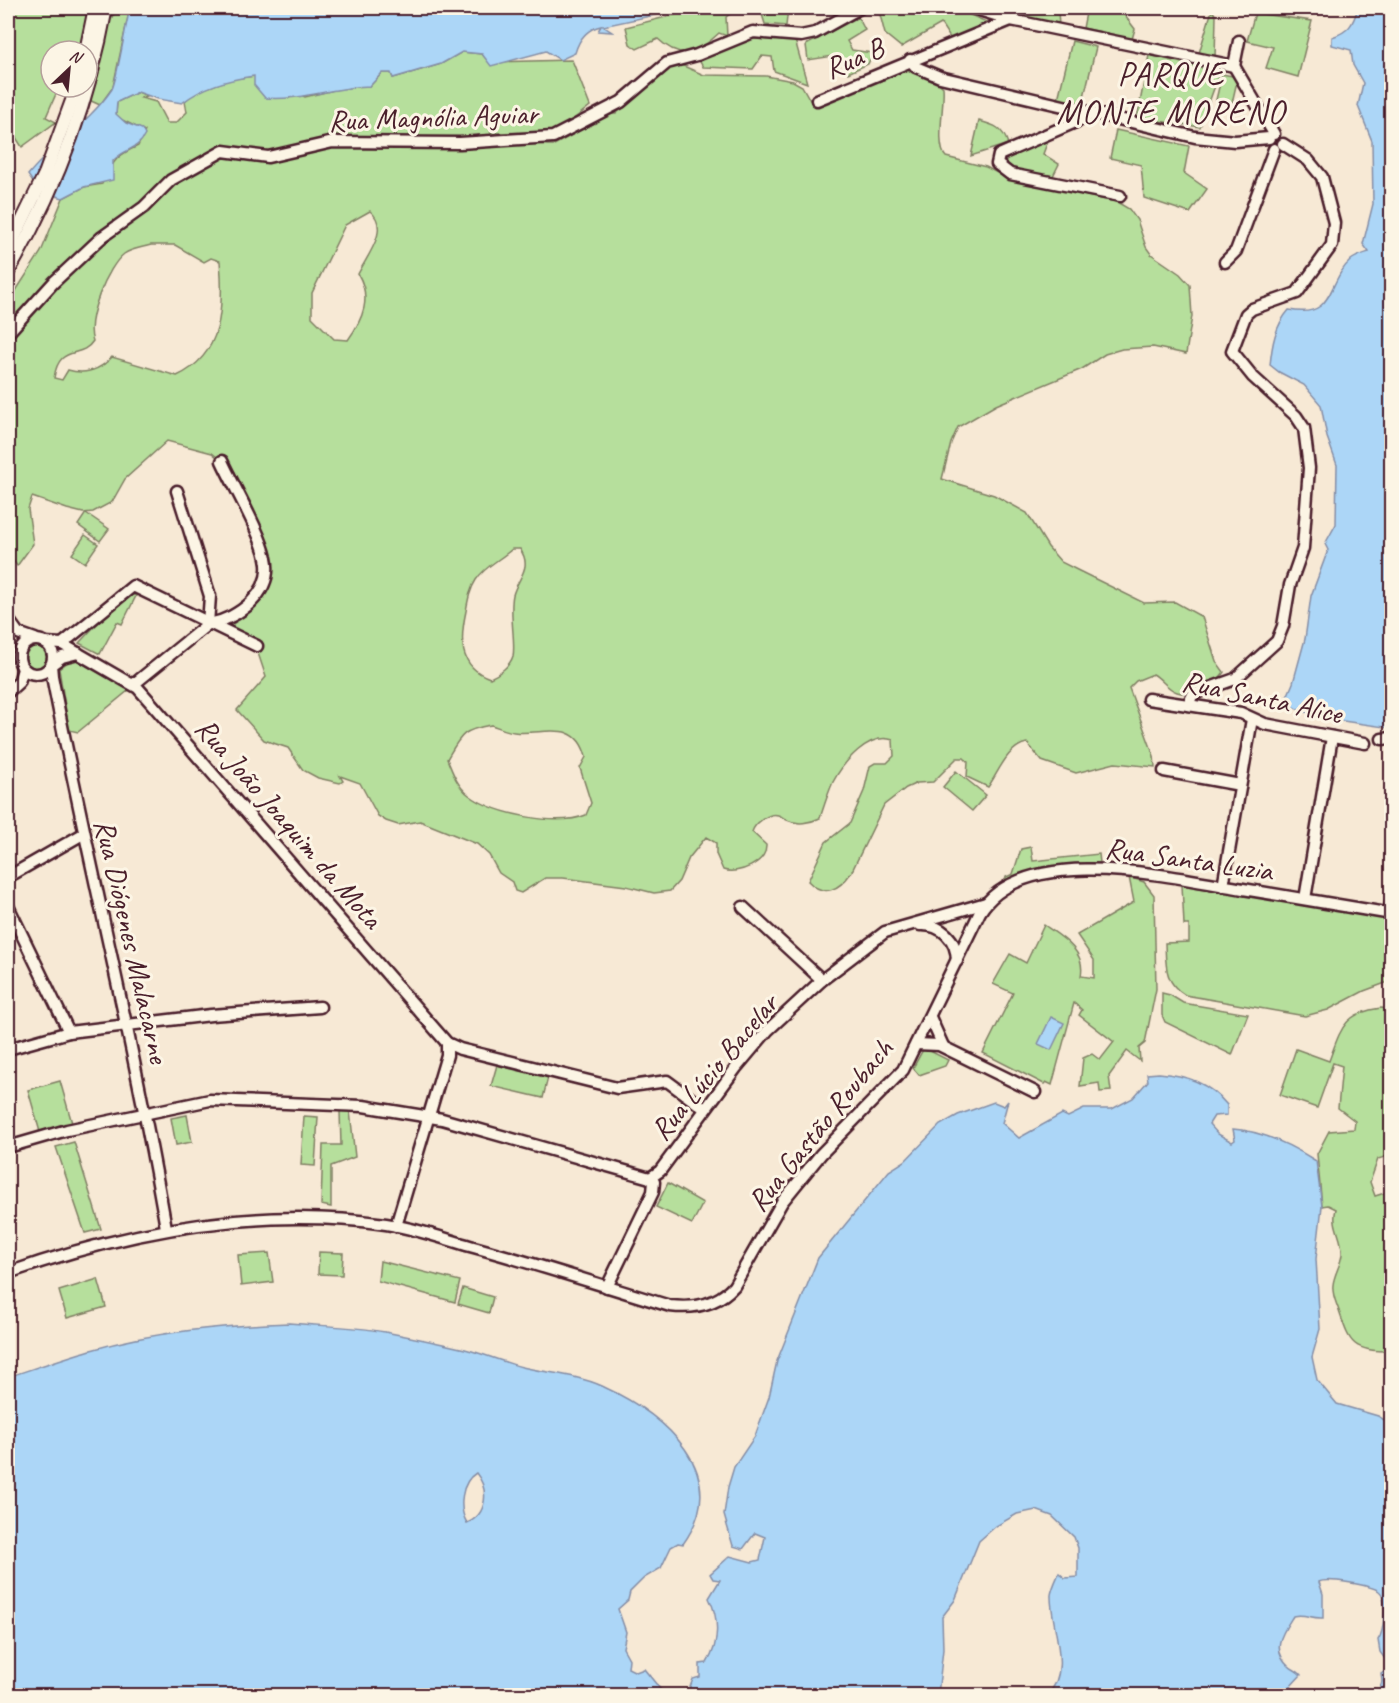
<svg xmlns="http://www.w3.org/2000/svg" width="1399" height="1703" font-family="Caveat,sans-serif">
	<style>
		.green { fill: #b6df9c; stroke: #807f64; stroke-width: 1.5; fill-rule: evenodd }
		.water { fill: #acd6f7; stroke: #858da5; stroke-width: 1.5; fill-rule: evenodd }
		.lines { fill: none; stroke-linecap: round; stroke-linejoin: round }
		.minor-casing { stroke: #4a1f2b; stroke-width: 15 }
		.major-casing { stroke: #4a1f2b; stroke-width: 16 }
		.minor { stroke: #fcf5e5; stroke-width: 10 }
		.major { stroke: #fcf5e5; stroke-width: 12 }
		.labels { text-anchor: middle; stroke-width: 6; stroke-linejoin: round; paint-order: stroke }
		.street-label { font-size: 30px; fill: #4a1f2b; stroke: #fcf5e5 }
		.quarter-label { font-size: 33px; letter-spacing: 1.5px; fill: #4a1f2b; stroke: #fcf5e5 }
	</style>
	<rect width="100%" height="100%" fill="#f7e9d5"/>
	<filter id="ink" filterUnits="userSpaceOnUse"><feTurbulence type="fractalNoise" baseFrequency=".0167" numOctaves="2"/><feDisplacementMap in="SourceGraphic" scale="12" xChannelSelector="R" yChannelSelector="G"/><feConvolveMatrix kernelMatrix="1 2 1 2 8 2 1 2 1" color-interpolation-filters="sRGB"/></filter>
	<g filter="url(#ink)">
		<g class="green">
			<path d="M8,8H87L86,13L113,18L115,8H130L113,87L100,105L60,87H87V51H51V87H59L46,117L56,122L22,147L8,125Z"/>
			<path d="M760,8H788L786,26L765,24Z"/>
			<path d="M885,8H954L989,23L954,44L941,24L901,47L885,34L879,11Z"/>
			<path d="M1004,8H1027L1028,12L1058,10L1059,27L1008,14Z"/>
			<path d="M1087,8H1119L1135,29L1132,39L1083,28Z"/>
			<path d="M694,10L734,11L726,17L727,36L719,33C698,53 681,61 658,39L637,49L630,44L626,27Z"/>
			<path d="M1212,10L1216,16L1215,58L1199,53Z"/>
			<path d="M1255,13L1312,21L1298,77L1266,68L1273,47L1247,41Z"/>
			<path d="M858,17L865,30L847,41L852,50L873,53L868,64L848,73L840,55L808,60L806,45Z"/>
			<path d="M743,39L795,40L807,83L774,71L772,57L762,56L753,69L703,67L699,60Z"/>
			<path d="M1072,41L1096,47L1082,105L1058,99Z"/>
			<path d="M462,52L482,54L489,62L572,60L590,106L557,132L491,133L490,128L493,139L547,145H554L610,114H616L662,69L679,64L704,75L766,76L793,81L802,86L810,100L819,102C862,99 903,46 943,87C945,104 935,146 946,157L986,167L1003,176L1056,185L1087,196L1117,202L1129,209L1137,220L1146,247L1151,254L1180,274L1190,285L1192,316L1186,354L1153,347L1122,349L1105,354L1082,369L996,405L958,427L951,443L942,479L994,495L1027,513L1048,547L1061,562L1079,571L1144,603L1175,602L1202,617L1216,661L1224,672C1216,685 1192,697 1177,692C1167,689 1162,679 1153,674L1136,681L1129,688L1154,756L1155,767L1115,763L1076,773L1042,761L1027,743C1008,746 998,773 988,787L967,777L968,762L964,758H957L933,782L917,783L906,788L884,805L851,873C839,890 824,898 808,881L826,842L850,823L864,791L870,766L875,763H887L894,756L893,740C869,731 843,763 833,782C828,793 824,806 820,818C810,823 797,825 787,820C784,819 782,816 778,815C769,812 754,824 752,832L766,845C767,863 738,875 723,870L716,854V843L706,837L689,858L679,881L670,891L654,893L626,886L563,878H545L521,893L515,891L512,882L499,873L489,855L477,844L420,821L398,825L386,821L378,816L360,783L340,776L343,781L340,783L318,778L303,770L288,748L264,740L237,710L266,677L254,641L229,627L245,615L261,593L268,550L266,537L251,516L235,472L212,453L167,441L125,479L112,502L93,512L83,513L67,509L32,497L28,509L33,544L17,566L8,553V303L41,252L63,198L84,187L102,184C114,162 113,157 138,146L145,131L118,118L116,115L117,102L138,92L147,96L141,98L156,102L167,123H176L187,112L185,101L195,92L231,79L255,76L305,97L351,86H370L382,73H391L393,78L441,64ZM370,211C391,228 367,256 358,274C372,298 363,319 348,340L334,339L312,317V293L345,225ZM151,245H175L204,262L211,258L220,261C224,307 223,355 177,376L112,357C100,370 85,375 68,370L62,380L54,378C59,343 81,360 93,341C85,320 108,266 124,254C133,248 142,248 151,245ZM512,549H520C533,568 518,577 513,595C509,613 516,644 513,656C510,666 499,674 490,678C458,667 460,639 466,611C468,600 470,589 476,580C485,566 500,560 512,549ZM491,725C498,727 506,731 514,732C542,736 576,717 586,757L580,768L591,803L586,815C557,827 494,814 469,795C457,786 453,773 447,759C461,735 462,730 491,725Z"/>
			<path d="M1149,55L1220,72L1200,127L1137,118Z"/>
			<path d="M1222,74L1238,77L1232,103L1216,100Z"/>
			<path d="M979,121C995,125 1003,128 1008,144L971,156Z"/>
			<path d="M1116,130L1189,146L1184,173L1207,189L1190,213L1144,198L1141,165L1110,158Z"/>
			<path d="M1049,138L1043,154L1059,164L1053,176L1029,173L1004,165L1008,156Z"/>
			<path d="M86,513L109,529L100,541L78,525Z"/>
			<path d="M85,535L98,544L85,563L72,554Z"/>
			<path d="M127,592L136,596L122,624L117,622L100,654L79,643Z"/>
			<circle cx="35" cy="656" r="13"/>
			<path d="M77,660L129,690L78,732L69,730L59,669L69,661Z"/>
			<path d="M956,771L986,795L972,811L943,787Z"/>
			<path d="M1031,847L1033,861L1099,854L1100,863L1039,870L1005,881L1006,877L1013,874L1021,849Z"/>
			<path d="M1129,877L1144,882L1154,895L1156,989L1145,1043L1139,1048L1140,1061L1127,1051L1109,1076L1111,1091L1100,1092L1099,1083L1080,1086L1083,1058L1092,1054L1100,1060L1114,1042L1079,1015L1082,1010L1074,1003L1052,1085L1046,1082L1044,1084L983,1053L1013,993L993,984L1010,954L1026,963L1044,925C1063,938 1086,951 1081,976L1094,978V960L1077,935L1134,902Z"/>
			<path d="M1182,885L1391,920V981L1364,991L1328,1010L1305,1016L1185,995C1164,983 1166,964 1165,943L1189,942V925H1184Z"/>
			<path d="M1162,993L1170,995L1183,1003L1248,1014L1232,1055L1165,1022L1162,1015Z"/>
			<path d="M1381,1008L1391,1009V1155L1378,1159L1370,1182L1375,1196L1391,1191V1351C1350,1351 1350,1343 1338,1308C1335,1300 1332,1294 1333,1285C1334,1274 1341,1265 1342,1254C1343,1237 1331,1226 1336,1209L1328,1205L1322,1206L1317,1154L1329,1131L1354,1129L1355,1121L1338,1108L1342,1066L1333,1063L1317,1108L1280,1095L1296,1049L1329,1061C1341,1029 1343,1013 1381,1008Z"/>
			<path d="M924,1048L948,1060L945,1066L919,1075L913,1068Z"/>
			<path d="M497,1065L548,1077L543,1098L491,1086Z"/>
			<path d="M60,1081L72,1123L40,1132L28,1090Z"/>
			<path d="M340,1111H350L355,1157L331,1166V1207L321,1205L323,1145H341Z"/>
			<path d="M187,1115L192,1142L176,1145L171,1118Z"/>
			<path d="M304,1116L318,1117L315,1166L301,1165Z"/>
			<path d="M74,1142L101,1229L85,1233L56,1147Z"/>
			<path d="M668,1183L703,1203L692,1224L656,1207Z"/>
			<path d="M319,1252L343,1253L342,1275L318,1274Z"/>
			<path d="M269,1253L273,1282L241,1286L238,1255Z"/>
			<path d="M380,1261L460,1281L455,1302L378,1281Z"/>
			<path d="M98,1279L106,1307L67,1318L59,1291Z"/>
			<path d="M463,1288L493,1297L489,1313L458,1304Z"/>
		</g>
		<g class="water">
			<path d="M130,8H688L603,26L612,32L598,31L601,26C586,29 579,39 575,53L560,60L546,51L491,66L482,54L462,52L441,64L393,78L391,73H382L370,86C334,87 301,101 265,98L254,85V76C227,80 204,86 182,103L158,99L138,92L117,102L116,114L126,123L142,129L145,135C138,150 123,149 113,161V180L84,187L63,198L39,191L28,175C53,144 90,122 112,89C117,80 126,22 130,8Z"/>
			<path d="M1358,8H1392L1391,728L1322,718L1284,704L1293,683L1305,639L1311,596L1328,550L1325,544L1336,524L1337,465L1327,437L1321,405L1304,385L1279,372L1270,365C1272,345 1275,326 1289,310C1336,319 1326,282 1351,260C1356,256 1363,254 1369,252L1363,244L1373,204L1372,141L1358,106L1363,83L1353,65L1351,50L1332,45V37C1349,32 1353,24 1358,8Z"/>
			<path d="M1051,1017L1064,1023L1051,1050L1038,1044Z"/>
			<path d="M1159,1073C1186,1075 1209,1083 1227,1105V1115L1214,1116L1209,1124L1218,1134L1232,1142L1235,1140L1233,1129C1263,1131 1291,1145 1316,1161L1322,1206L1316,1259L1320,1329L1312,1357L1317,1380L1337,1404L1378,1416L1391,1424V1695H1378L1382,1681L1381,1674L1385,1671L1388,1663L1380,1652L1378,1640C1384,1632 1388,1597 1379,1591C1372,1586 1328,1577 1319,1582L1323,1594V1618C1311,1619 1305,1613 1293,1616C1283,1632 1270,1649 1289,1666C1293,1670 1297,1670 1301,1675L1288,1689L1300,1695H1047C1073,1671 1050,1625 1051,1595C1052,1588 1056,1580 1059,1573L1065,1578L1078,1577V1548L1074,1537L1052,1516L1036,1510L1017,1514L996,1526L979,1541L955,1600L942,1617L943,1649L938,1695H687L693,1679L700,1677V1664L707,1663C720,1643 719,1618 709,1598L720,1580L713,1579L710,1574L730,1556L752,1562L760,1560L765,1537L755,1533L743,1549L733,1546L724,1515L728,1487L734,1467L755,1436L769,1397L777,1361L818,1258L889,1171L905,1161L940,1125L958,1115L994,1102L1004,1106L1008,1101L1002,1123L1019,1138L1062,1114L1068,1117L1084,1109H1112L1133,1098L1148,1081L1147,1074Z"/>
			<path d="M289,1323C320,1326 353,1326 385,1332C411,1337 439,1343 465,1349C484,1354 503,1362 522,1367C547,1373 578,1375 602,1386C665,1415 734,1473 683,1544L678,1543L671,1547L661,1568L644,1578L630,1592L628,1600L618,1609L626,1632L623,1648L629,1659L628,1668L636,1672L644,1669L661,1690L682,1695H8V1377C35,1368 63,1358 91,1350C155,1331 223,1326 289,1323ZM476,1473C489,1489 488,1514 467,1523C458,1508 461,1482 476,1473Z"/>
		</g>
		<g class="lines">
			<g class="minor-casing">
				<g id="minor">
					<path d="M973,8L1011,20L1234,66"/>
					<path d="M910,60L916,67L940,77L1195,137L1235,141L1269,138"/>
					<path d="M1234,66L1274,134"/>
					<path d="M1234,66L1239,41"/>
					<path d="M817,100L1011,20"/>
					<path d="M1094,114L999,155L997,164L1010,174L1120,196"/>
					<path d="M1225,262L1236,251L1274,149"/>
					<path d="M8,333L54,282L102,237L144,207L171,180L223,151L268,157L333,142L460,143L553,137L621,102L667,63L697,55L753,32L801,36L815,33L860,8"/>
					<path d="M177,491L210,596L208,624"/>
					<path d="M8,619L18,633L35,639"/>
					<path d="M209,624C238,619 274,592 266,558C261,533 234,487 222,461"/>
					<circle cx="36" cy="657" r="17"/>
					<path d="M45,643L62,644L138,688L447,1043L460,1049L617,1088L667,1081L705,1109"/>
					<path d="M62,644L133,586L257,646"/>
					<path d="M78,653L62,657L51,665L52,676C88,861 134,1043 166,1228"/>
					<path d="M134,684L208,624"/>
					<path d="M8,692L19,682L23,669"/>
					<path d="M1148,699L1241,713L1265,724L1365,743"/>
					<path d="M1188,705L1193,694L1235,679L1277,641L1283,626L1290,585L1303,548L1309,468L1304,428L1296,416L1253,377L1232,351L1246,314L1252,309L1297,293L1332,245L1334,223L1322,177L1308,160L1283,144"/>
					<path d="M1382,739L1392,738"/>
					<path d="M1164,771L1240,785"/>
					<path d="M8,877L83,834"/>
					<path d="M1223,886L1252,719"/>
					<path d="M1305,899L1332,737"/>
					<path d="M8,906L69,1032"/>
					<path d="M743,907L822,980"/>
					<path d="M1389,913L1392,900"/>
					<path d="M920,925C941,924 957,939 957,961"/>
					<path d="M930,1017L943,1046"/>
					<path d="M916,1044L939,1045L1035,1092"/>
					<path d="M8,1049L69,1032L211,1015L320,1007"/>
					<path d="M8,1147L67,1130L210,1100L363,1106L442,1119L650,1178"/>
					<path d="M650,1178L660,1171L736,1068L768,1030L822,980L885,932L986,903"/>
					<path d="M396,1226L447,1055V1043"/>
					<path d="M8,1273C129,1230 257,1206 386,1224C414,1228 442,1238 470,1246C537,1264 603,1286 670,1306C695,1309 717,1305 734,1286L782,1202L821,1154L903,1070L980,912C1024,841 1176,878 1243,889C1293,897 1342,906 1392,914"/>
					<path d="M607,1287L653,1192L654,1182L650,1178"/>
				</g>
			</g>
			<g class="major-casing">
				<g id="major">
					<path d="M86,51L95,8"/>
					<path d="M8,250L45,174L77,87"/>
					<path d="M8,272C56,190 89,101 106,8"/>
				</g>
			</g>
			<use href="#minor" class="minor"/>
			<use href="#major" class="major"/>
		</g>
	</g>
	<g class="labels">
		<g class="street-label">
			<text transform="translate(854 58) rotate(-23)" y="10">Rua B</text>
			<text transform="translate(433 117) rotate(-2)" y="10">Rua Magnólia Aguiar</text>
			<text transform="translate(1262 697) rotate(12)" y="10">Rua Santa Alice</text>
			<text transform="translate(289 823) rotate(49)" y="10">Rua João Joaquim da Mota</text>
			<text transform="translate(1189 859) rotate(8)" y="10">Rua Santa Luzia</text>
			<text transform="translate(132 941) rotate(77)" y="10">Rua Diógenes Malacarne</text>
			<text transform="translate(714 1067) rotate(-50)" y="10">Rua Lúcio Bacelar</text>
			<text transform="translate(820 1125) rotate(-51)" y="10">Rua Gastão Roubach</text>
		</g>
		<g class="quarter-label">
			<text x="1171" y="85">PARQUE<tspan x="1171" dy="38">MONTE MORENO</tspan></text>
		</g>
	</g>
	<rect width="1399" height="1703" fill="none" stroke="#fcf5e5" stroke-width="30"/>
	<rect x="15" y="15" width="1369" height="1673" fill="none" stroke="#4a1f2b" stroke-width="2" filter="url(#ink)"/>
	<g transform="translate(69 69) rotate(26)"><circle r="28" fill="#fcf5e5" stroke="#b59f9b" stroke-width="1.5"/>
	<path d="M0-4.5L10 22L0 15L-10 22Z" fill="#4a1f2b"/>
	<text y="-9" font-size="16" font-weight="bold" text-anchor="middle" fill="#4a1f2b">N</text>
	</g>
</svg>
